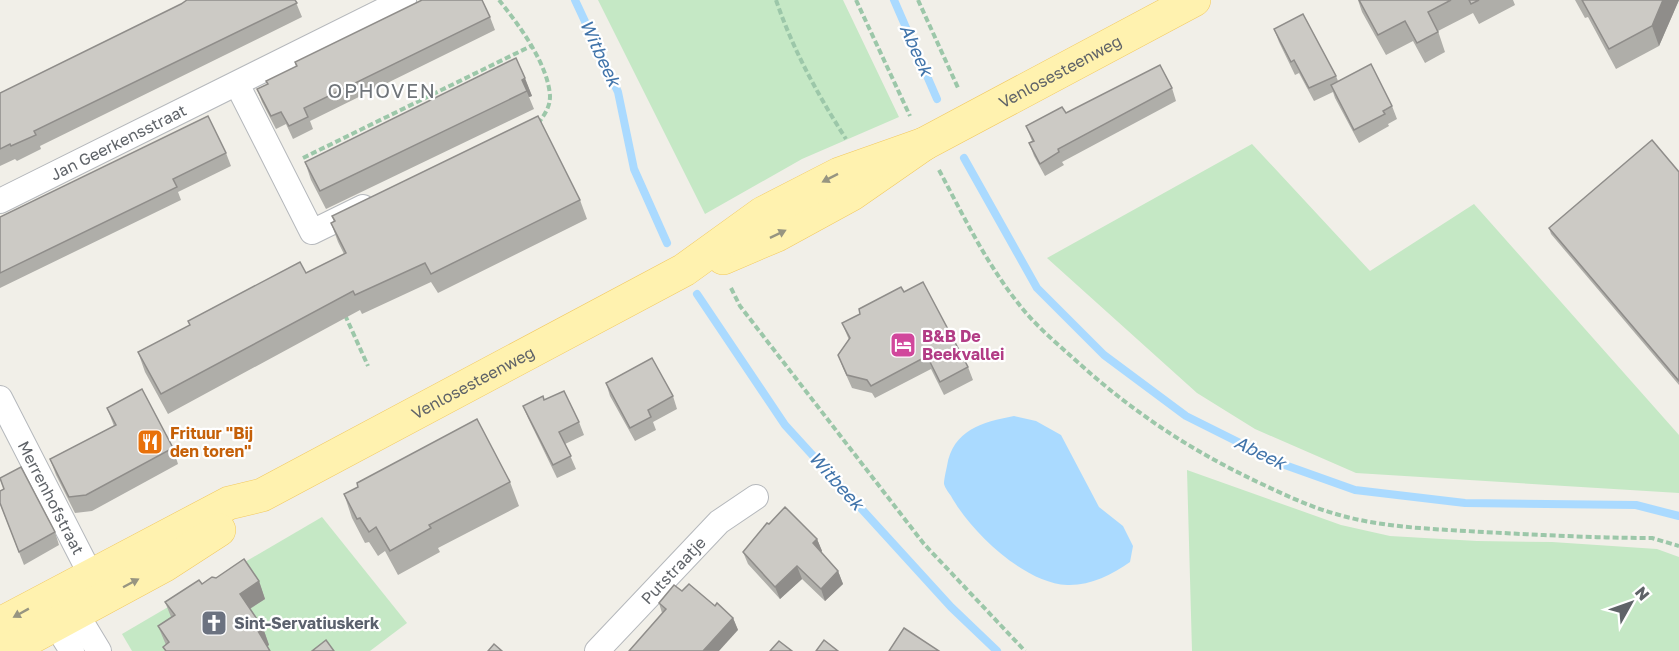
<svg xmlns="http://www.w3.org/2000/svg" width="1679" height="651" font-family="'Golos Text',sans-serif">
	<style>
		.green { fill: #c5e8c5 }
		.water { fill: #aadaff }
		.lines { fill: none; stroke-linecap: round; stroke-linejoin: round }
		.stream { stroke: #aadaff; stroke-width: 8 }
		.minor-casing { stroke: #b5b8bc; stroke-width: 26 }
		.primary-casing { stroke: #f2c960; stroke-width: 34 }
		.path { stroke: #9cc7a9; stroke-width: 4; stroke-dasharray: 6 3; stroke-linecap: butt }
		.minor { stroke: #fff; stroke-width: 24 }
		.primary { stroke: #fff2af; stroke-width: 33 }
		.wall { fill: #afaea9 }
		.shaded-wall { fill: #8f8d8a }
		.building { fill: #cccac5; stroke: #8f8d8a; stroke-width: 1.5 }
		.oneway { fill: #979581 }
		.labels { text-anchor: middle; stroke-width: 4.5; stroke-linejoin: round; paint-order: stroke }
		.street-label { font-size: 16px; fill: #5f6368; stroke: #fff }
		.hotel-label { font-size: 16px; font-weight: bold; fill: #b23c85; stroke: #fff; text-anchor: start }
		.food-label { font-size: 16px; font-weight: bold; fill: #c56008; stroke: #fff; text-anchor: start }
		.worship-label { font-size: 16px; font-weight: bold; fill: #5b616d; stroke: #fff; text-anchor: start }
		.water-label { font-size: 18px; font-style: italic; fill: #4174aa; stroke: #fff }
		.quarter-label { font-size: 20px; letter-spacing: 1.5px; fill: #70757a; stroke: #fff }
	</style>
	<rect width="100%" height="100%" fill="#f1efe8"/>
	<g class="green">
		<path d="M598,0H843L899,117L802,159L705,214Z"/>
		<path d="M1252,144L1370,271L1474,204L1679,435V493L1356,473L1255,429L1197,393L1047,258Z"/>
		<path d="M1187,470L1341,525L1390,536L1477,541L1552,542L1657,549L1679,557V651H1192Z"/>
		<path d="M322,517L407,623L370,651H132L122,634Z"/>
	</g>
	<path class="water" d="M1014,416L1036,421L1061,435L1099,507L1123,526L1133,546L1130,562C1112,575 1089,586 1067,585C1024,583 971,532 951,496C949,493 945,488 944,484C944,479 946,471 947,466C953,430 982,422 1014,416Z"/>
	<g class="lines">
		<g class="stream">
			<path d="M575,0L618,92L634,169L667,243"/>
			<path d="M894,0L937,99"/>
			<path d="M964,158L1037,288L1104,355L1186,416L1282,464L1355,490L1465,503L1636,505L1679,516"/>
			<path d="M697,294L785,425L951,607L997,651"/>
		</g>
		<g class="minor-casing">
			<g id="minor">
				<path d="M237,84L312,232L363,207"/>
				<path id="s1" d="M0,201L404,0"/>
				<path id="s2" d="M0,398L99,591"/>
				<path d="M63,603L76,613L99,651"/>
				<path d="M55,609V624L72,651"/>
				<path id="s3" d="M597,651L719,522L756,497"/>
			</g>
		</g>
		<g class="primary-casing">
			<g id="primary">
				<path id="s4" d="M723,258L777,235L852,194L924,144L1194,0"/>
				<path id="s5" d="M0,624L229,503L262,495L684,270L763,213L839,174L924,144"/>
				<path d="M6,651L165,565L219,530"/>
			</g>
		</g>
		<g class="path">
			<path d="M499,0C519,25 548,64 550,96C550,107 545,114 539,122"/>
			<path d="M776,0C793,50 818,95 846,139"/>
			<path d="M856,0L910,116"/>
			<path d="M918,0L959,90"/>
			<path d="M303,158L531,46"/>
			<path d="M939,170C963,215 986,263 1018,303C1033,323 1054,341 1072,357C1132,412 1191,451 1264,485C1287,496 1311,507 1336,514C1383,528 1435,529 1484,532C1540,535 1596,538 1652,538L1679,546"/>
			<path d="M731,288L740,306L924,544L1025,651"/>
			<path d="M345,315L368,366"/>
		</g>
		<use href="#minor" class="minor"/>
		<use href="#primary" class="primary"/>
	</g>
	<g class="wall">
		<path d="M295,0L302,17L40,146L41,149L17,161L15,159L0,166V93Z"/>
		<path d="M1358,0H1513L1515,5L1479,24L1473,13L1438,31L1445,52L1425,63L1413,41L1386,55L1362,12Z"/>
		<path d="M1575,0H1679L1659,46L1616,69L1588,17L1585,18Z"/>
		<path d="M490,17L495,30L310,121L313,129L293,139L286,124L276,129L262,102L257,89L268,84L296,67L295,62Z"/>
		<path d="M1274,29L1336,76L1338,81L1392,106L1397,119L1388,124L1389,126L1359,143L1335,98L1333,92L1314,101L1299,73L1295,75L1279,42Z"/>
		<path d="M516,58L532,96L529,97L534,109L326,209L311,180L305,162Z"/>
		<path d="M1172,88L1176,101L1062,162L1064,165L1045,176L1034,156L1029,143L1032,141L1026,126L1066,113Z"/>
		<path d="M226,153L231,166L178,192L181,200L0,288V217Z"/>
		<path d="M1679,172V385L1551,234L1549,228Z"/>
		<path d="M580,200L587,219L438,293L431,282L362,314L360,310L168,414L145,372L138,352L190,325L306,273L344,254L338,242L331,223L334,222L332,216Z"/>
		<path d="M842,323L968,367L973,380L944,395L931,369L875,398L872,393L852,388L843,368L838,355L849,340Z"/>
		<path d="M606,383L673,396L677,409L653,422L656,430L635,441L610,396Z"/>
		<path d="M544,400L579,422L584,435L565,444L576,469L557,478L528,418L523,406Z"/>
		<path d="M107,408L173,448L178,464L92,511L75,513L56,475L50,459L114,426Z"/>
		<path d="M0,479L55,532L59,545L24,565L0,504L4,489Z"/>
		<path d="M510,482L519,506L438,548L440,552L398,575L385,551L378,556L369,542L365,543L352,518L344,494Z"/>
		<path d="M769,524L817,539L822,551L821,552L838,571L843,584L825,601L802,579L780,599L748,564L743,552Z"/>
		<path d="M216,578L259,581L265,599L250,609L263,628L269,645L267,646L270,651H165L163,647L166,645L158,626L171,617L165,602Z"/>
		<path d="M682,591L715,606L733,618L738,630L662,613L659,603Z"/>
	</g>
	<g class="shaded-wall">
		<path d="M1663,0H1679L1659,46L1652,26Z"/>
		<path d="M525,78L532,96L529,97L522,80Z"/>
		<path d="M817,539L822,551L817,556L813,543Z"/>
		<path d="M797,566L802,579L780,599L775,587Z"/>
		<path d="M838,571L843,584L825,601L821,589Z"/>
		<path d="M259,581L265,599L246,611L240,594Z"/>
		<path d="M733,618L738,630L719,651H703Z"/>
		<path d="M263,628L269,645L264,649L258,631Z"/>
	</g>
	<g class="building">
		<path d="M187,0H295L297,3L34,131L36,135L11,146L10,144L0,149V93L181,4Z"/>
		<path d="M422,0H482L490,17L304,108L308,117L289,126L281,112L271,116L257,89L268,84L266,81L297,66L295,62Z"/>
		<path d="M1359,0H1451L1428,12L1438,32L1417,43L1405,21L1378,35Z"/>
		<path d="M1469,0H1479L1471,4Z"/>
		<path d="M1582,0H1663L1652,26L1609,49Z"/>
		<path d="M1303,14L1336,76L1309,88L1294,60L1291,62L1274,29Z"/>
		<path d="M516,58L525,78L522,80L527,91L320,191L305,162Z"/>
		<path d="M1371,64L1392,106L1383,111L1385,114L1354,130L1331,85Z"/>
		<path d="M1160,65L1172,88L1058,149L1059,152L1040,164L1029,143L1034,141L1026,126L1062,107L1066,113Z"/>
		<path d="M208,116L226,153L173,179L177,187L0,273V217Z"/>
		<path d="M538,116L580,200L431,274L425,263L355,295L353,291L161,394L138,352L190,325L188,321L300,262L306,273L346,253L331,223L335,221L332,216Z"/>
		<path d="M1652,140L1679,172V381L1549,228Z"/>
		<path d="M923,282L968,367L940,382L927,356L871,386L867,380L847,375L838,355L850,338L842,323L860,314L859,309L901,287L904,292Z"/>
		<path d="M652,358L673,396L648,410L651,417L630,428L606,383Z"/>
		<path d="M142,389L173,448L86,495L69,497L50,459L116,425L107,408Z"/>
		<path d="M564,391L579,422L559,432L571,456L553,465L523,406L543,396L544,400Z"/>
		<path d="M477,419L510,482L429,525L431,528L390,551L376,527L369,532L360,518L357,519L344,494L358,487L357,483Z"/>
		<path d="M21,467L55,532L19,552L0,503V491L4,489L0,478Z"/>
		<path d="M785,507L817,539L813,543L838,571L821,589L797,566L775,587L743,552L767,523L769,524Z"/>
		<path d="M244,559L259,581L240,594L263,628L258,631L270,651H166L163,647L169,642L158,626L175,615L165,602L199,580L202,584L212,577L216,578Z"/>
		<path d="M689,584L715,606L717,603L733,618L703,651H629L666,609L659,603L674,585L682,591Z"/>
		<path d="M904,628L939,651H889Z"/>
		<path d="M326,640L334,651H312Z"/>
		<path d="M824,640L838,651H816Z"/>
		<path d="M779,641L792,651H770Z"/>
		<path d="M494,644L502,651H488Z"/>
	</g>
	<defs><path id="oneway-solid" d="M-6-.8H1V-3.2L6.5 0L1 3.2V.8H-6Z" transform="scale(1.5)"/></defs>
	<g class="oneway">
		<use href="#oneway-solid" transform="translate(830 178) rotate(153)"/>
		<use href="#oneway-solid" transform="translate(778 234) rotate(-26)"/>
		<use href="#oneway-solid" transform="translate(131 583) rotate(-28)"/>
		<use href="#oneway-solid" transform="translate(21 613) rotate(151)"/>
	</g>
	<defs>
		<g id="hotel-square" transform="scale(1.35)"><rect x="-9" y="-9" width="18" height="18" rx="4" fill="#d1479c" stroke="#fff"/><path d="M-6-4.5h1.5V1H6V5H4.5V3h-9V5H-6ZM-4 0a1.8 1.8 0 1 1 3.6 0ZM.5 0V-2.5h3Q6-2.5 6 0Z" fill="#fff"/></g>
		<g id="restaurant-square" transform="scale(1.35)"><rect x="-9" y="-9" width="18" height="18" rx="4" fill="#e8710a" stroke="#fff"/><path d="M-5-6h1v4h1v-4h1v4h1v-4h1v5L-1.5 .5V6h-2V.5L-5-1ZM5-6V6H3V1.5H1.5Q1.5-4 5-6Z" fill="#fff"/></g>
		<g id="church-square" transform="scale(1.35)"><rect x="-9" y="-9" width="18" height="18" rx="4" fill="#6b7280" stroke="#fff"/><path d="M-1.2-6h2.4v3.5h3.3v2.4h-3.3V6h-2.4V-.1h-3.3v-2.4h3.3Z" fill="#fff"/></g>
	</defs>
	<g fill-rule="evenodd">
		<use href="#hotel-square" x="903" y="345"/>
		<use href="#restaurant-square" x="150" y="442"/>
		<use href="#church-square" x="214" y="623"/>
	</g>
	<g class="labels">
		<g class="street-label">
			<text dy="6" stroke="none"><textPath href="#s4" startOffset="386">Venlosesteenweg</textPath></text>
			<text dy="6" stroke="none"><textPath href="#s1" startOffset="132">Jan Geerkensstraat</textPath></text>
			<text dy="6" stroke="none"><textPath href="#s5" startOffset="532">Venlosesteenweg</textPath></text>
			<text dy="6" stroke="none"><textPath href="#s2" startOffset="112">Merrenhofstraat</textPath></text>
			<text dy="6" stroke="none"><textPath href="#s3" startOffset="111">Putstraatje</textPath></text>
		</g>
		<g class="hotel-label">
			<text x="922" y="342">B&amp;B De<tspan x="922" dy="18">Beekvallei</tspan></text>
		</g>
		<g class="food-label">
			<text x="170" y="439">Frituur "Bij<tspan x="170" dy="18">den toren"</tspan></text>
		</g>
		<g class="worship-label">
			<text x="234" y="629">Sint-Servatiuskerk</text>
		</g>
		<g class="water-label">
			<text transform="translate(916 50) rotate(66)" y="6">Abeek</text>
			<text transform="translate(600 53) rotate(65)" y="6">Witbeek</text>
			<text transform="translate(1260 453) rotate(26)" y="6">Abeek</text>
			<text transform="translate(836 481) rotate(48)" y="6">Witbeek</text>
		</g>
		<g class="quarter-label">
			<text x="382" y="98">OPHOVEN</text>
		</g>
	</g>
	<g transform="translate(1631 603) rotate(50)" stroke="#ffffff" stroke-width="4.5" paint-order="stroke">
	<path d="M0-4.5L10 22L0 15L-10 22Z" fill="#5f6368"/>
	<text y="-9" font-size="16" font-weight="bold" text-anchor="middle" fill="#5f6368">N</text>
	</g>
</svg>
